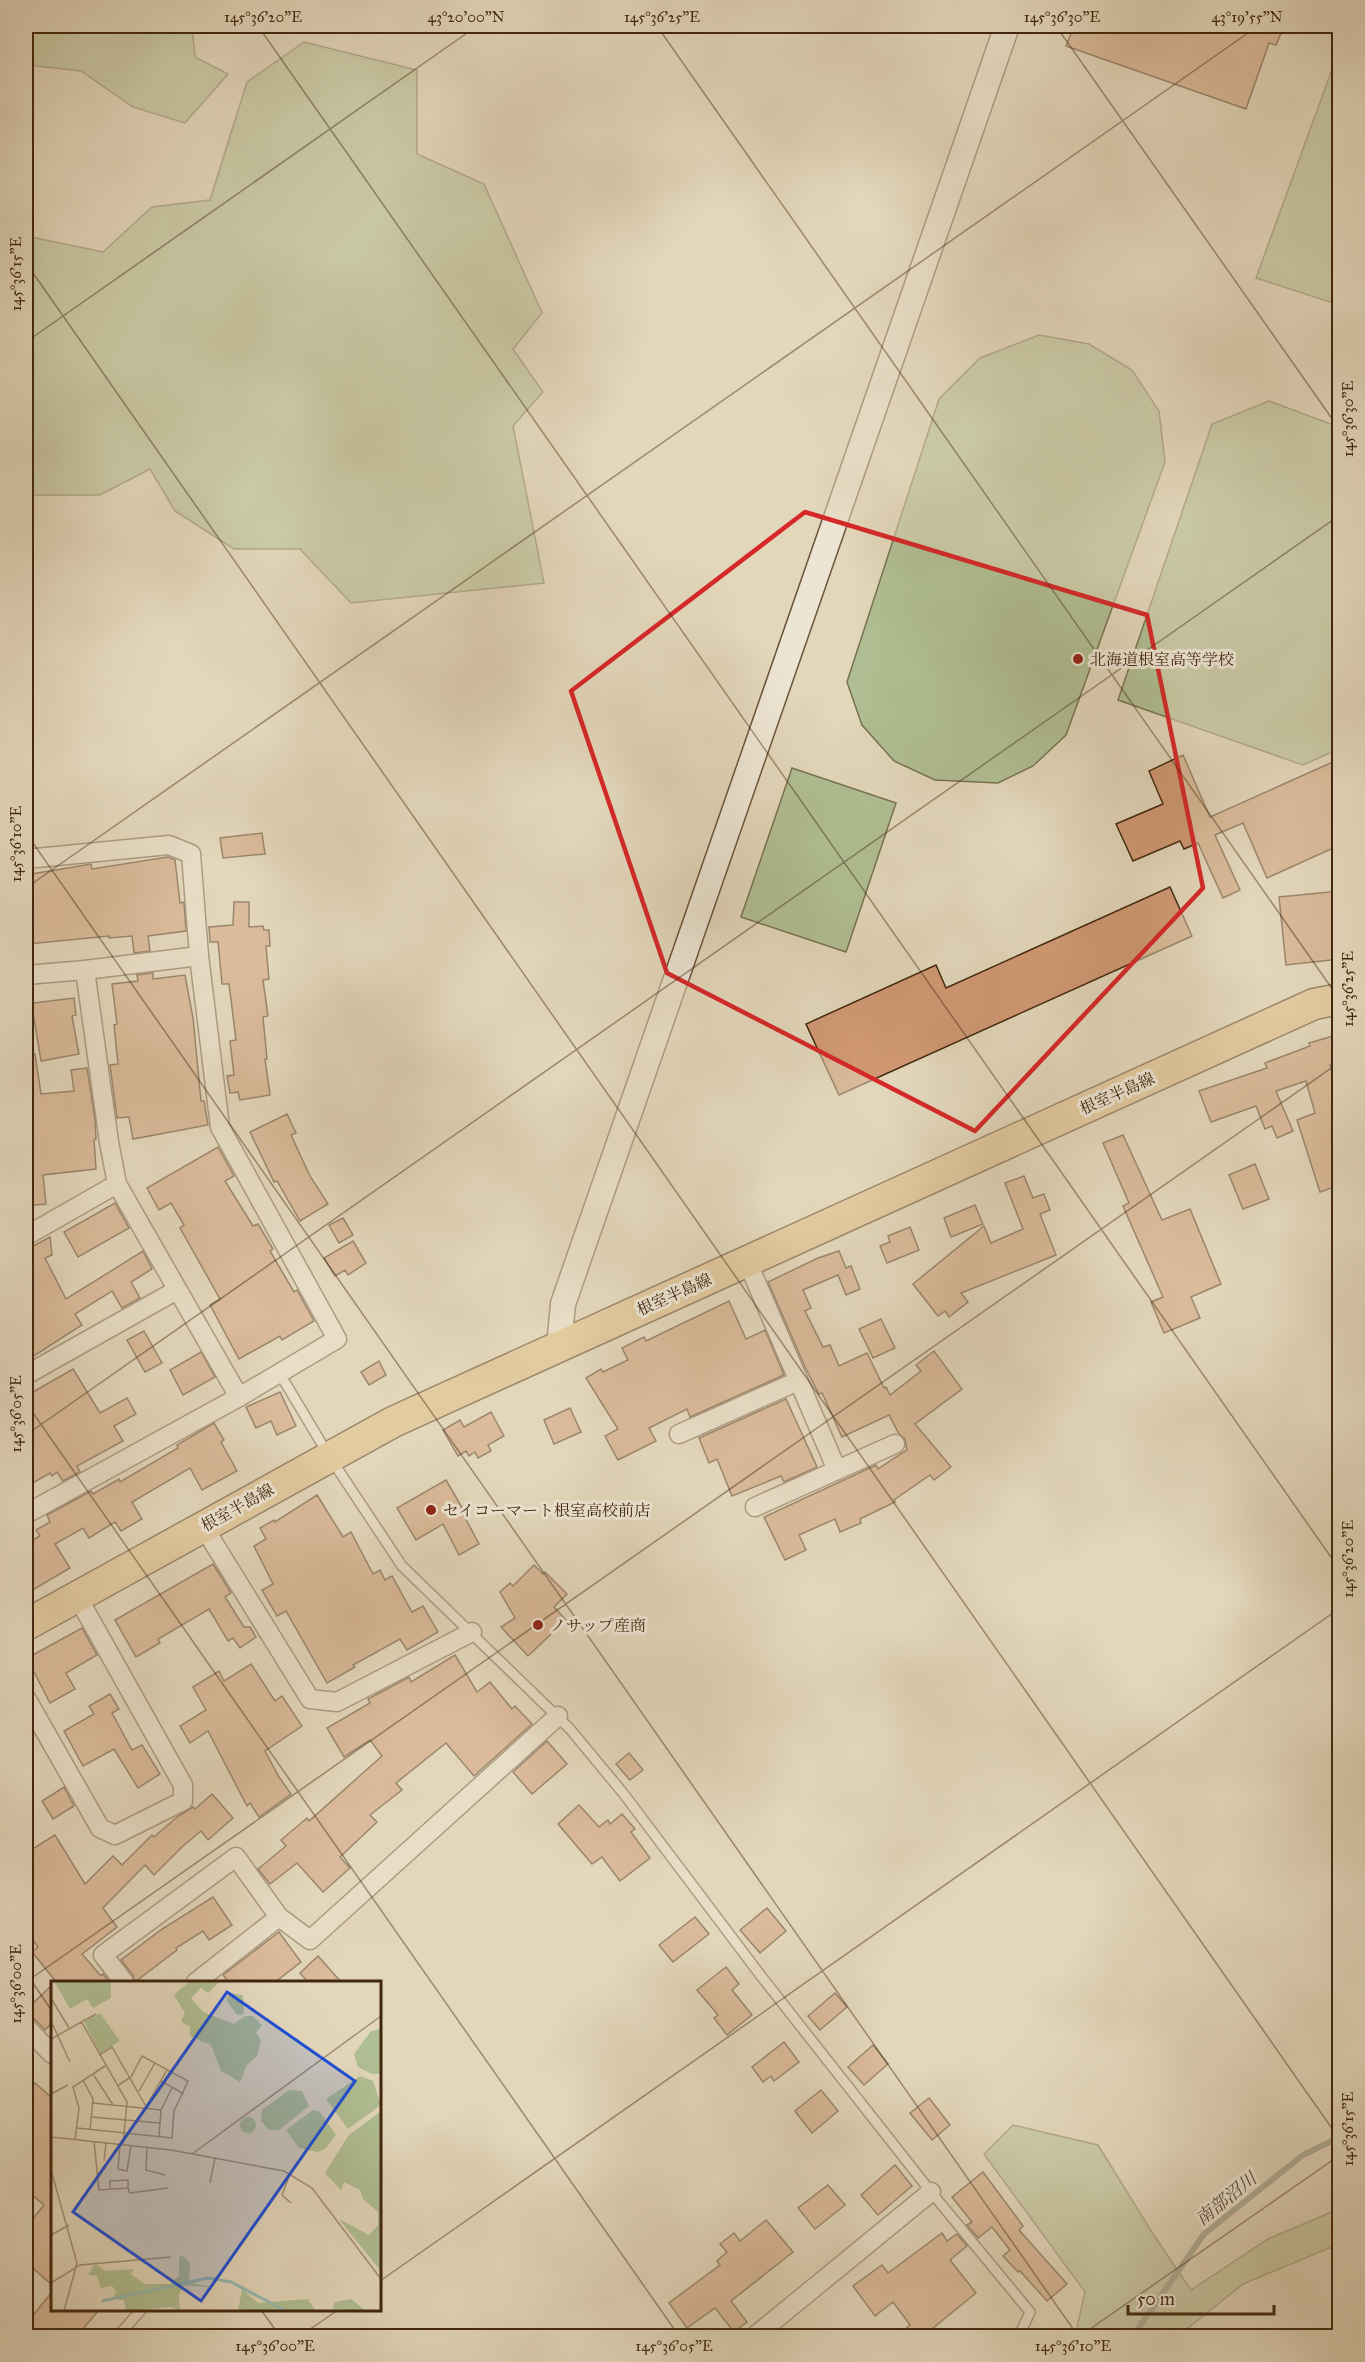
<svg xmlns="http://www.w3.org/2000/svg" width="1365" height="2362" font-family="'IM FELL Great Primer','Noto Serif JP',serif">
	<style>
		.green { fill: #b0bf93; stroke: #787351; stroke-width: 1.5 }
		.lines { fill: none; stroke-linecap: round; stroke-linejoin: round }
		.stream { stroke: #737f70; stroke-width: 6 }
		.building { fill: #d09973; stroke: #41270f; stroke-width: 1.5 }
		.service-casing { stroke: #6a533a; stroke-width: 12 }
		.minor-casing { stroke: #6a533a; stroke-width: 21 }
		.tertiary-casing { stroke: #6a533a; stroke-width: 27 }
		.primary-casing { stroke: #41270f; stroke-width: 33 }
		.service { stroke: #ede5d3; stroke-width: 9 }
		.minor { stroke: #ede5d3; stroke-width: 18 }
		.tertiary { stroke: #ede5d3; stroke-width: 24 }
		.primary { stroke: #e2bc7e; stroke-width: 30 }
		.marked { fill: none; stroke: #d62828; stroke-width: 4.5; stroke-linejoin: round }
		.ticks { fill: none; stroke: #41270f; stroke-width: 1.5; stroke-opacity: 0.45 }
		.poi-dot { fill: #8f2418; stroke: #ede5d3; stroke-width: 2 }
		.labels { text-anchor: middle; stroke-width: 6; stroke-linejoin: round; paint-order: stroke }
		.poi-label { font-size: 16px; fill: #41270f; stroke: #ede5d3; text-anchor: start }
		.street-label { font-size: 16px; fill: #41270f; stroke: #ede5d3 }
		.water-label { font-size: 18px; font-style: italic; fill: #564c38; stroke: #ede5d3 }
		.inset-river { fill: none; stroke: #95bab1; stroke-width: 3 }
		.inset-road { fill: none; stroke: #a29176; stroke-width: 1.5 }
		.view { fill: #1d4ed8; fill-opacity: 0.15; stroke: #1d4ed8; stroke-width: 3 }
		.inset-edge { fill: none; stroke: #41270f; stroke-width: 3 }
		.neatline { fill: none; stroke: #41270f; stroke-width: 2 }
		.ticks-label { font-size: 15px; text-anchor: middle; fill: #41270f }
	</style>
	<rect width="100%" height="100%" fill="#e3d7bb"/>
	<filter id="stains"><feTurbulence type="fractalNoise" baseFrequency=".00333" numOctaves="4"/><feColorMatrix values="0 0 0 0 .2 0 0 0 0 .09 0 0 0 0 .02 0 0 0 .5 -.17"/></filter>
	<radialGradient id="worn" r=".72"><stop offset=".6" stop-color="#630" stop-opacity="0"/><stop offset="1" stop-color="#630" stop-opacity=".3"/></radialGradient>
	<g class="green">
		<path d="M26,26H192L195,57L228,74L185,123L133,107L81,71L28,65L26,61Z"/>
		<path d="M304,42L417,70V154L484,184L542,313L513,349L543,392L513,426L544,583L351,603L300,549H234L175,511L150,469L100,495H26V236L103,252L152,207L210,200L247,82Z"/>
		<path d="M1339,50V305L1256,278Z"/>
		<path d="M1039,335L1089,344L1132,370L1159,411L1165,462L1066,735L1033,766L998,783L935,780L894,761L862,725L847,682L939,399L980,358Z"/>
		<path d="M1269,401L1339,427V749L1303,765L1118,700L1212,424Z"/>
		<path d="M792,768L896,803L846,952L741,917Z"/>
		<path d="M1013,2125L1098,2145L1153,2234L1191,2290L1268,2239L1339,2209V2244L1243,2284L1178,2336H1075L1085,2292L984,2154Z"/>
	</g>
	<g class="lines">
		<path class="stream" d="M1133,2336L1204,2234L1303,2155L1340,2137"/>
	</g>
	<g class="building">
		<path d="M1074,26H1284L1276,45L1269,43L1246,109L1066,46Z"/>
		<path d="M1183,755L1210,817L1335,761L1340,772V845L1267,878L1243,823L1215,835L1240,890L1223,898L1198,843L1184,849L1180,841L1133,861L1116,824L1163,804L1149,771Z"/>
		<path d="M262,833L265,854L223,858L220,838Z"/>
		<path d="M168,857L175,860L180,903L184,902L186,931L148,936L150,951L134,953L132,936L109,938V936L28,944L26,875L91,864L92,869Z"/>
		<path d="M1170,887L1192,936L839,1095L806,1024L936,965L946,988Z"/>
		<path d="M1340,891V959L1286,965L1279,897Z"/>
		<path d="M234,902H249V927L263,926L264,930H269L270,946H266L269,979L263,980L268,1016L263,1017L267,1059H265L270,1095L240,1100L238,1092L230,1093L227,1076L234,1075L230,1041L236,1040L229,984H222L218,942H210L209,927L233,925Z"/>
		<path d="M153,973V979L185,975L193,1018L201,1101H204L208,1125L133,1139L129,1117L117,1118L110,1065L118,1064L114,1025L117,1024L112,984L138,981L137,975Z"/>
		<path d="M74,998L76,1015L72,1016L79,1054L41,1061L34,1018L26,1019V1004Z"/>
		<path d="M1340,1034V1063L1330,1065L1340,1099V1133L1331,1136L1340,1163V1185L1320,1192L1297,1120L1315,1113L1306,1081L1276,1091L1293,1131L1277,1138L1272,1126L1265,1129L1256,1106L1211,1122L1199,1091L1267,1068L1265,1063L1310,1046L1309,1043Z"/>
		<path d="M26,1054H35L41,1094L74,1091L71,1070L87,1068L95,1120L96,1139L94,1140L96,1169L43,1175L46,1204L26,1206Z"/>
		<path d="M287,1114L296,1133L291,1135L310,1176L328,1204L300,1221L277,1181L274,1182L250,1132Z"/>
		<path d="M1123,1135L1162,1220L1190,1209L1221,1284L1191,1297L1200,1318L1164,1333L1151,1302L1163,1297L1123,1206L1129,1203L1103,1143Z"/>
		<path d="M218,1147L234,1176L225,1181L253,1226L258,1224L273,1249L270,1251L294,1292L297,1290L314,1321L282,1340L280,1336L239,1359L210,1305L220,1299L180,1228L184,1225L171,1203L159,1210L147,1188Z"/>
		<path d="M1255,1164L1269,1199L1243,1209L1229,1175Z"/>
		<path d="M1024,1176L1033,1198L1044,1194L1050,1210L1040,1214L1056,1255L961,1293L968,1302L949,1317L945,1311L938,1316L913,1284L984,1226L991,1243L1023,1229L1005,1183Z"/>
		<path d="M115,1203L129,1228L78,1257L64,1232Z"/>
		<path d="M975,1205L983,1224L951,1237L944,1218Z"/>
		<path d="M343,1218L353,1235L339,1243L329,1225Z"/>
		<path d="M910,1227L919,1250L887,1263L880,1246L890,1242L888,1236Z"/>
		<path d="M50,1237L52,1255L45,1258L66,1299L143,1251L152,1269L131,1282L140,1298L122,1308L112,1291L75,1314L82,1325L26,1361V1341L34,1336L26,1321V1250Z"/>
		<path d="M353,1241L366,1263L348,1275L345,1270L335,1276L324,1258Z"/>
		<path d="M839,1251L846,1268L851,1266L860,1289L846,1295L838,1275L803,1290L811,1308L805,1311L823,1347L830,1345L839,1366L867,1353L884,1388L886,1387L890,1395L921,1371L916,1365L934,1351L962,1389L915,1424L951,1467L934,1480L930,1475L894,1500L895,1502L860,1519L861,1523L840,1532L835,1519L799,1535L806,1550L785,1560L764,1517L876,1465L878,1469L907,1450L905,1439L899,1434L889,1415L842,1437L822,1393L819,1394L805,1367L768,1282L818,1258Z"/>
		<path d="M729,1301L746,1339L765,1330L784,1375L690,1417L687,1409L649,1428L656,1441L618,1460L605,1436L618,1429L586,1378L601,1369L603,1372L628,1360L622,1348L644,1337L646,1341Z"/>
		<path d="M881,1319L895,1348L873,1358L859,1329Z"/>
		<path d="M144,1331L162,1363L145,1372L127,1340Z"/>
		<path d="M201,1352L215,1377L183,1395L170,1370Z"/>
		<path d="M379,1361L386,1375L369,1385L361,1372Z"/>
		<path d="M73,1369L100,1413L127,1398L136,1414L114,1426L123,1441L77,1466L80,1472L63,1481L57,1472L52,1476L50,1473L26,1487V1396Z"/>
		<path d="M280,1392L296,1426L277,1435L271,1421L256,1428L246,1407Z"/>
		<path d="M786,1399L817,1467L784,1482L781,1476L732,1496L717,1459L709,1463L699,1438Z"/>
		<path d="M570,1408L581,1432L554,1444L544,1420Z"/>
		<path d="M491,1412L504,1436L488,1445L491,1451L478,1458L475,1452L469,1456L466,1451L458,1456L443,1430L460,1420L464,1427Z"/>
		<path d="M214,1423L224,1440L221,1442L237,1471L202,1490L190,1468L132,1502L142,1519L121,1531L115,1522L89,1538L83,1528L55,1544L70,1568L26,1594V1544L40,1536L36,1530L50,1522L47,1515L91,1491L93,1494L119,1479L120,1482L178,1448L177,1445Z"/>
		<path d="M446,1480L464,1511L462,1512L479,1544L459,1555L443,1524L416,1540L397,1508Z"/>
		<path d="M317,1495L343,1537L351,1532L373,1574L380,1570L385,1580L392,1576L412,1612L423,1606L438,1632L407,1650L400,1639L353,1665L355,1667L327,1683L286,1611L277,1616L262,1590L273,1584L254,1546L266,1539L260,1528L274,1520L275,1522Z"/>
		<path d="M213,1564L231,1593L225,1597L244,1627H250L256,1637L240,1648L233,1638L228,1641L209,1609L158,1639L160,1643L136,1657L115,1620Z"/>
		<path d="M534,1565L543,1574L545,1572L567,1594L554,1607L566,1620L528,1656L501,1627L515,1618L500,1592L510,1583L513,1586Z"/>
		<path d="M82,1628L97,1655L66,1673L75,1689L50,1703L31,1666V1656Z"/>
		<path d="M455,1655L477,1692L490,1682L512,1709L515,1706L532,1724L474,1776L446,1743L396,1783L402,1790L370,1815L377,1822L340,1857L350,1868L323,1892L297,1863L270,1884L258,1869L286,1846L281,1840L307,1818L309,1821L382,1756L370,1740L344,1757L327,1728L370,1703L368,1699L387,1689L409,1677L411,1682Z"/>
		<path d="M251,1664L275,1701L282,1696L302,1726L265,1751L279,1777L291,1794L259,1817L250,1803L247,1806L208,1731L190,1743L180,1726L206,1710L193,1687L219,1671L224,1681Z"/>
		<path d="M110,1694L119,1709L112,1713L132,1750L142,1745L160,1774L138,1788L114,1749L83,1766L64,1731L94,1714L89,1706Z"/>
		<path d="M547,1741L567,1764L532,1794L513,1772Z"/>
		<path d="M629,1753L643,1770L630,1780L616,1764Z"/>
		<path d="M64,1787L74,1806L53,1819L42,1801Z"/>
		<path d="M212,1794L233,1818L208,1840L201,1831L182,1847L154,1875L145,1865L103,1908L117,1927L82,1954L101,1976L103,1974L110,1983H57L32,1952L38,1947L26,1931V1853L55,1835L85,1884L113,1856L122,1865L152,1835L154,1837L177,1817L193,1807L195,1809Z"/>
		<path d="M579,1805L599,1827L608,1820L610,1824L622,1814L635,1829L631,1832L650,1858L620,1881L602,1857L592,1864L558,1824Z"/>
		<path d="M213,1897L232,1925L209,1940L203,1931L176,1948L177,1950L135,1982L133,1975L121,1960L162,1929Z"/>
		<path d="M767,1908L786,1931L760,1953L740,1930Z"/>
		<path d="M695,1917L709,1934L673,1962L659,1945Z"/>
		<path d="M279,1932L301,1962L274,1983H229L223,1975Z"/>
		<path d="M318,1956L342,1983H309L300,1973Z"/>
		<path d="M726,1967L739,1984L732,1990L752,2015L727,2035L714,2018L718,2015L697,1990Z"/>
		<path d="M52,1985V2023L45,2030L26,2010Z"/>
		<path d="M835,1993L847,2007L820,2030L808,2016Z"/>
		<path d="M784,2042L799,2062L774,2081L771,2076L763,2082L752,2067Z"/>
		<path d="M873,2045L888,2064L864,2085L848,2067Z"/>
		<path d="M35,2083L52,2098V2285L26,2262V2227L44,2205L26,2190V2094Z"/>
		<path d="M821,2090L838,2111L812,2133L795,2111Z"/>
		<path d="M929,2098L950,2125L932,2140L910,2113Z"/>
		<path d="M895,2165L912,2186L878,2215L861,2195Z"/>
		<path d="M983,2172L1023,2226L1019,2230L1067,2284L1047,2301L1020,2271L1018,2272L1003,2256L1010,2250L992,2227L978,2238L967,2225L972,2222L952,2197Z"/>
		<path d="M828,2185L845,2205L815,2229L798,2208Z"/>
		<path d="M766,2220L793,2252L731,2301L747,2322L734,2332L715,2308L687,2328L669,2303L720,2265L717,2261L727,2252L720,2244L734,2233L740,2241Z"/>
		<path d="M942,2233L947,2241L957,2234L967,2246L950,2260L976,2293L922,2337H896L910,2325L893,2302L875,2316L853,2286L882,2265L888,2273Z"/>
		<path d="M52,2292V2310H99L76,2337H26V2324Z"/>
	</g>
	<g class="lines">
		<g class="service-casing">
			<g id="service">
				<path d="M280,1374L329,1456L402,1566L570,1729L623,1793L761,1976L931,2192L1030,2312L1019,2336"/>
				<path d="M118,2336L141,2310"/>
			</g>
		</g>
		<g class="minor-casing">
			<g id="minor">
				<path d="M26,859L169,845L191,854L199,956L220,1127L337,1339L239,1397L26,1514"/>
				<path d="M85,970L109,1142L117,1184L239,1397"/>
				<path d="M26,975L85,970L199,956"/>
				<path d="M26,1236L117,1184"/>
				<path d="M747,1261L837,1470"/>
				<path d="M26,1375L177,1290"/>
				<path d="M679,1434L798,1381"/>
				<path d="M755,1507L895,1444"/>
				<path d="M203,1526L310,1699L337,1702L472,1632"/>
				<path d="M26,1698L100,1828L115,1835L183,1801V1785L77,1596"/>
				<path d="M124,1982L103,1955L236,1857L279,1917"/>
				<path d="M196,1982L279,1917L310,1940L558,1716"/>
				<path d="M26,2027L52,2054"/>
				<path d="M755,2336L931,2192"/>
			</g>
		</g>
		<g class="tertiary-casing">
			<path id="tertiary" d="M559,1347L563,1304L1007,26"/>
		</g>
		<g class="primary-casing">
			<path id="primary" d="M26,1625L393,1422L1314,1004L1340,999"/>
		</g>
		<use href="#service" class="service"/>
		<use href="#minor" class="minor"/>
		<use href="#tertiary" class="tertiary"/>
		<use href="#primary" class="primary"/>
	</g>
	<path d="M0 0H1365V2362H0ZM805,512L1147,615L1203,888L975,1131L667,973L571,691Z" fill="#e3d7bb" fill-opacity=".55" fill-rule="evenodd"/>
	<path class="marked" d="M805,512L1147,615L1203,888L975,1131L667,973L571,691Z"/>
	<path class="ticks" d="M258,26L1340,1570M657,26L1340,1000M1056,26L1340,430M26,263L1340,2140M26,342L477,26M26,833L1078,2336M26,888L1258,26M26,1403L679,2336M26,1435L1340,515M26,1973L52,2011M26,1982L1340,1062M380,2281L1340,1608M261,2310L280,2336M300,2336L338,2310M1080,2336L1340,2155"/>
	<g class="poi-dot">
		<circle cx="1078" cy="659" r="6"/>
		<circle cx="431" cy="1510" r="6"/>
		<circle cx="538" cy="1625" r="6"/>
	</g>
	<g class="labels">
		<g class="poi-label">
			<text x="1090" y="665">北海道根室高等学校</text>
			<text x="443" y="1516">セイコーマート根室高校前店</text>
			<text x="550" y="1631">ノサップ産商</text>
		</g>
		<g class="street-label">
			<text transform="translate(1117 1093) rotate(-24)" y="6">根室半島線</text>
			<text transform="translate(674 1294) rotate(-24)" y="6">根室半島線</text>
			<text transform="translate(237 1507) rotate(-29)" y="6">根室半島線</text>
		</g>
		<g class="water-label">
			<text transform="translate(1226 2199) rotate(-39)" y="6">南部沼川</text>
		</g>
	</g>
	<g transform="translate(51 1981)">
		<rect width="330" height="330" fill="#e3d7bb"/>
		<path d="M3,0H60V17L42,27L36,18L19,28ZM139,0H169L157,12L150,7L140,17L152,31L183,43L194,35H202L211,44L205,52L210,59L206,75L196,84L189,101L170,90L160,64L139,55V46L130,40L134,32L123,14ZM180,12L192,14L193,33L186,34L175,19ZM49,32L69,60L49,72L33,41ZM330,48V93H321L307,86L303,73L320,50ZM309,95L322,100L330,124L297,148L275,118ZM238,109L251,110L258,125L228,149H218L210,140L211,129ZM262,129L269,131L285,154L274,168L266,171L248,167L235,149ZM330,130V288L329,289L288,238L318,254L327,244V231L312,218L309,209L293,201L290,209L274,192L297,155ZM189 144a8 8 0 1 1 16 0a8 8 0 1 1-16 0ZM132,275L139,282L138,302L166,306L132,305L128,314L129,330L120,326L75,330L73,319L62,318L65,310L61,305L50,307L46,295L37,294L44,283L54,290L83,288L80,293L93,303H119L128,295V276ZM191,308L207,322L257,318L265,330H187ZM300,318L315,330L281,328L284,321Z" fill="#b0bf93"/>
		<path class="inset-river" d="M51,320L157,297L180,301L235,330"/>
		<path class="inset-road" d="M0,17L18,47M0,40L19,81M30,40L76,121L72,164M0,58L45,33M48,74L61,66L96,127M42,93L62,124M32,99L42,118L39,149M110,100L133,113M88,110L104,82M0,113L17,104M42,122L110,129M96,124L116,89M41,136L109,142M26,147L121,157L123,130L137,100L91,75L80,96L66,105M0,156L120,169L233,190L261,207L330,298M108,156L110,129L121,107M24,159L28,127L22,106L54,85M43,160L48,209L77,207L79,212L117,207M69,163L67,188L76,190L80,164M96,166L95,189L114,194M141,173L330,35M53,180L55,162M0,189L26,282L13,330M239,193L231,214L240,222M159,202L164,177M59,209V200L77,199V207M0,254L18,244M0,302L29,284L120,276"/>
		<path class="view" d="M176,11L304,100L150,320L22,231Z"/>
		<rect width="330" height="330" class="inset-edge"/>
	</g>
	<rect width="1365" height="2362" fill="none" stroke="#e3d7bb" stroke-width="66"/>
	<path d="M1128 2305v9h146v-9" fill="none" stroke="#41270f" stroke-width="3"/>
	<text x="1137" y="2305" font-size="18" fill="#41270f" stroke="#ede5d3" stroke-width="4.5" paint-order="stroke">50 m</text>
	<rect x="33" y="33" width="1299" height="2296" class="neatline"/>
	<g class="ticks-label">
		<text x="263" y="22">145°36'20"E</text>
		<text x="466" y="22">43°20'00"N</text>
		<text x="662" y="22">145°36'25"E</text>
		<text x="1062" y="22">145°36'30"E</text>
		<text x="1247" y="22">43°19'55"N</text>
		<text transform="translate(16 274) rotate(-90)" y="5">145°36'15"E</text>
		<text transform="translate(1348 419) rotate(-90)" y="5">145°36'30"E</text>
		<text transform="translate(16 844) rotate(-90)" y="5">145°36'10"E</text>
		<text transform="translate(1348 989) rotate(-90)" y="5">145°36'25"E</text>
		<text transform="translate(16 1414) rotate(-90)" y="5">145°36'05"E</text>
		<text transform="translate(1348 1559) rotate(-90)" y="5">145°36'20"E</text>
		<text transform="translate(16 1984) rotate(-90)" y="5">145°36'00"E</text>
		<text transform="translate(1348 2129) rotate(-90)" y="5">145°36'15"E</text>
		<text x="275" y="2351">145°36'00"E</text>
		<text x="674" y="2351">145°36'05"E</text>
		<text x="1073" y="2351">145°36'10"E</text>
	</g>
	<rect width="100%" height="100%" filter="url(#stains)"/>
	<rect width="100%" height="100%" fill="url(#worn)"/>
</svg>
